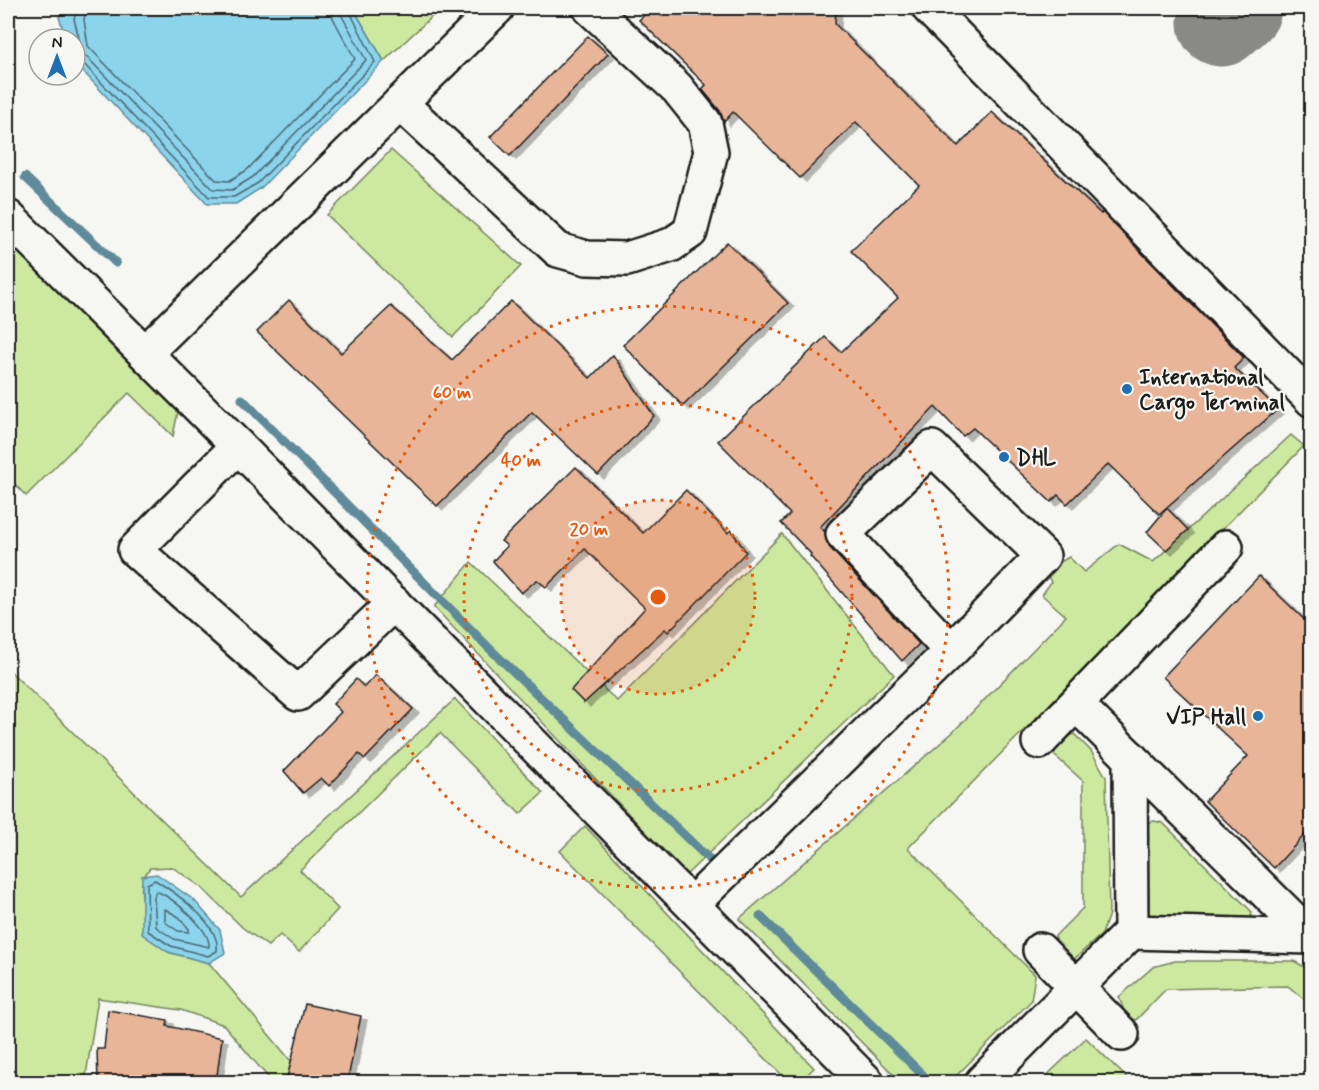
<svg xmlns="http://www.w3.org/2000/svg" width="1319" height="1090" font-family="Mynerve,sans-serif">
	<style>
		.green { fill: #cde9a0; stroke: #74825e; stroke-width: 1.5 }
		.water { fill: #8bd4ec; stroke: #5f8a99; stroke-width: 1.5 }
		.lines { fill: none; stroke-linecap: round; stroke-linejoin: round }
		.shore { stroke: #48666f; stroke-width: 1.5 }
		.stream { stroke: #5f8a99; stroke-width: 9 }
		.taxiway { stroke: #898987; stroke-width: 87 }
		.building { fill: #e8b599; stroke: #1c1c1c; stroke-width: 1.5; filter: url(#shadow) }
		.minor-casing { stroke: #1c1c1c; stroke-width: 38 }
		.minor { stroke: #f6f6f2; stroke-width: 33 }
		.ring { fill: none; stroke: #e8590c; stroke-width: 3; stroke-dasharray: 3 6 }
		.poi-dot { fill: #1f6fb2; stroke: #f6f6f2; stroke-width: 2 }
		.labels { text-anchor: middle; stroke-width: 4.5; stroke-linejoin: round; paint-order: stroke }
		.poi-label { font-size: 22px; font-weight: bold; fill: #1c1c1c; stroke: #f6f6f2; text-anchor: start }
		.centre { fill: #e8590c; stroke: #f6f6f2; stroke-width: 3 }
		.ring-label { font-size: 18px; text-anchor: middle; font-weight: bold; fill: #e8590c; stroke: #f6f6f2; stroke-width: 4.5; stroke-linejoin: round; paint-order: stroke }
	</style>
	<defs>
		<filter id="shadow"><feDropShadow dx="6" dy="4" stdDeviation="0" flood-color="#0004"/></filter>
	</defs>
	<rect width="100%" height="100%" fill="#f6f6f2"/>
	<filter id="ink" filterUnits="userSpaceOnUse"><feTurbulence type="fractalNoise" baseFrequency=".0167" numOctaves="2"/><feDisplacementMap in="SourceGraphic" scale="12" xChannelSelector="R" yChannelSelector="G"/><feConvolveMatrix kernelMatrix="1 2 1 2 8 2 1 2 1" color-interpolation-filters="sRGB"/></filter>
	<g filter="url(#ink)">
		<g class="green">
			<path d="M353,8H441L384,61Z"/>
			<path d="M391,150L521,266L453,337L327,215Z"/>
			<path d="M8,228L179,407L173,436L129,393L26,496L8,477Z"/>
			<path d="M1291,435L1304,446L908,848L1035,975L1031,1001L950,1082H901L739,919L952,733L1066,616L1042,595L1051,582L1045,571L1069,557L1084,572L1119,544L1153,562Z"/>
			<path d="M782,534L894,675L686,875L434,607L471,562L617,701Z"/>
			<path d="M8,669L241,897L455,699L543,793L520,814L440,733L300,870L338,909L299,952L280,935L268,946L243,928L201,887L172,867L150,868C127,892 156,928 168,952L209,963L291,1061L286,1082H272L224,1025L181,1010L98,998L85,1082H8Z"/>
			<path d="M1074,734L1091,751L1106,777L1109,914L1102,934L1072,961L1059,953L1055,936L1083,908V781L1054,755L1058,742Z"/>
			<path d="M1154,821L1163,823L1252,912L1250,922L1167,926L1141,913L1145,823Z"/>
			<path d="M585,826L814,1068L799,1082H789L560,851Z"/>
			<path d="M1175,961H1294L1311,971V1005L1288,986L1166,989L1136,1020L1126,1016L1119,997L1153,967Z"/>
			<path d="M1086,1038L1131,1082H1040Z"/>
		</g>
		<g class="water">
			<path d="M64,8H353L384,61L261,188L236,204H207L75,63V39H66L59,17Z"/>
			<path d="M157,874L194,900L220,930L225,953L209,963L168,952L142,934V876Z"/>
		</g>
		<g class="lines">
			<g class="shore">
				<path d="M77,8L74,19L79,38L76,51L87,57L213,189L232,190L253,177L366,60L342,16L341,8"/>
				<path d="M86,8L84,20L88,46L216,180L229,181L247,170L355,59L333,18L332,8"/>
				<path d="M75,59L82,62L209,197H234L258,183L375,62L348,8"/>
				<path d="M155,880C176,893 221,924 217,951L208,956L171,946L148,931L147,884Z"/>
				<path d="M156,891C172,897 211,929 209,947L174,939L156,927L154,897Z"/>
				<path d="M165,909L179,917L189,929V932L178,931L165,922Z"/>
			</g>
			<g class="stream">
				<path d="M25,177L116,263"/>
				<path d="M242,399L490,649L710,860"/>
				<path d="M760,916L930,1082"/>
			</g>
			<path class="taxiway" d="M1221,23L1238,8"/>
		</g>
		<g class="building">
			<path d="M652,8H836L835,24L958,146L992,112L1101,214L1102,212L1244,358L1234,368L1278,409L1159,514L1108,464L1067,504L1058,495L1051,502L973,428L963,436L935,407L820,527L825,532L829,547L919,644L902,661L810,556L811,554L781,523L790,514L718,441L825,337L841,352L898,298L851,251L919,185L856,122L800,178L733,112L724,122L720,111L702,89L706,85L639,20Z"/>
			<path d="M588,36L608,54L510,156L490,137Z"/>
			<path d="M727,242L788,303L683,406L623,345Z"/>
			<path d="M289,300L341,353L391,306L452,360L511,301L590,378L613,355L654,416L598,475L532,412L437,506L257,332Z"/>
			<path d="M576,467L643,533L686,490L728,533L731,530L746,552L668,632L665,629L584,703L571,690L645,608L585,549L546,587L537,580L521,593L493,561L507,546L501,541Z"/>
			<path d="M1167,508L1188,530L1166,550L1147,532Z"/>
			<path d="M1259,576L1311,626V828L1274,868L1205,801L1248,756L1163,677Z"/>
			<path d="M376,675L413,709L365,759L359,754L329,786L321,778L303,793L284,771L341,712L333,704L356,679L364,687Z"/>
			<path d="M305,1004L361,1016L347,1083H286Z"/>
			<path d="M108,1010L168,1020L167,1026L222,1038L216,1083H98L97,1049H104Z"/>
		</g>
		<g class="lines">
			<g class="minor-casing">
				<g id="minor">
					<path d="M929,8L1312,400"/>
					<path d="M400,103L558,250L587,258L627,259L671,245L690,232L711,152L705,123L677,88L590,8"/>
					<path d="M8,217L238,446L867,1082"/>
					<path d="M145,353L497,8"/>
					<path d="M238,446L135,550L298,694L394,603"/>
					<path d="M1076,704L1312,938"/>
					<path d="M1039,742L1226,547"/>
					<path d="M692,904L951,651L1043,556L932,448L843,534L951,651"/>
					<path d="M1131,932L1311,937"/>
					<path d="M1040,950L1122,1034"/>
					<path d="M982,1082L1131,932L1130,757"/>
				</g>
			</g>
			<use href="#minor" class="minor"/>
		</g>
	</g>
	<circle cx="658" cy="597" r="97" fill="#e8590c" fill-opacity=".12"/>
	<g class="ring">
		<circle cx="658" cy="597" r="97"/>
		<circle cx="658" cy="597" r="194"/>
		<circle cx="658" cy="597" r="291"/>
	</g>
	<g class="poi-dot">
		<circle cx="1127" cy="389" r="6"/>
		<circle cx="1004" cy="457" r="6"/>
		<circle cx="1258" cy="716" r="6"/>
	</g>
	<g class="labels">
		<g class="poi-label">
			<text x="1139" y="384">International<tspan x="1139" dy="25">Cargo Terminal</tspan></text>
			<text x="1016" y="465">DHL</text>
			<text x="1246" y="724" text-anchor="end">VIP Hall</text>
		</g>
	</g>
	<circle cx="658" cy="597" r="9" class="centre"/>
	<g class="ring-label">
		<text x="452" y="398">60 m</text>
		<text x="521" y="466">40 m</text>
		<text x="589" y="535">20 m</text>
	</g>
	<rect width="1319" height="1090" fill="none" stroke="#f6f6f2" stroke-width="30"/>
	<rect x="15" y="15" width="1289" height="1060" fill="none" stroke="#1c1c1c" stroke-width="2" filter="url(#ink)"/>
	<g transform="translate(57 57)"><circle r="28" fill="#f6f6f2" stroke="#9f9f9c" stroke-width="1.5"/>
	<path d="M0-4.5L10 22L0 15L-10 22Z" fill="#1f6fb2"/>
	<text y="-9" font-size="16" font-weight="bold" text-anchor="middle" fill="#1c1c1c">N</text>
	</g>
</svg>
